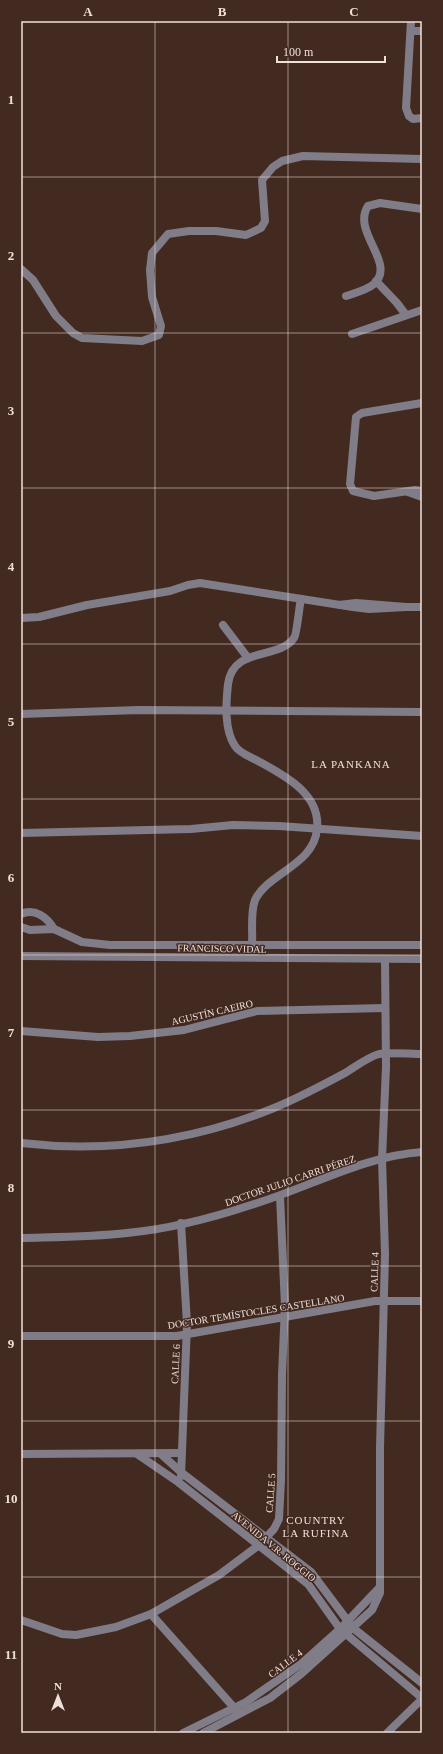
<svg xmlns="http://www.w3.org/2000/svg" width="443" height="1754" font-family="'Times New Roman',serif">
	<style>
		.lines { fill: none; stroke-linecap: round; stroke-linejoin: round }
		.street { stroke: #807d89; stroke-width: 8 }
		.grid { fill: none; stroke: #efdfd9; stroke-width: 1; stroke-opacity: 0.55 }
		.labels { text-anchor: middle; stroke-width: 3; stroke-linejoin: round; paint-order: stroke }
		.street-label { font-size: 10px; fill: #efdfd9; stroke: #422a21 }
		.neighbourhood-label { font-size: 11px; letter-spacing: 1px; fill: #efdfd9; stroke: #422a21 }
		.neatline { fill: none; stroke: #efdfd9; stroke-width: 1.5 }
		.grid-label { font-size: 13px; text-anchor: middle; font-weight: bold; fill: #efdfd9 }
	</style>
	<rect width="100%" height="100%" fill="#422a21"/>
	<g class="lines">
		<g class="street">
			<path d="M411,21L406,108L409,116L413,119L422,118"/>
			<path d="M411,31H422"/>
			<path d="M21,269L33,280L56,316L73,333L82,338L142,341L159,335L161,326L152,297L150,270L152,253L168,234L189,231H216L246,235L261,228L265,221L262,180L273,167L282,161L303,156L422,159"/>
			<path d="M376,281L397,303L406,315"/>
			<path d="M346,296C355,293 367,290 374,284C397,263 351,232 368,206L380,203L422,209"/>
			<path d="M352,334L422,310"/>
			<path d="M422,403L362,413L356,417L350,484L353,491L374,496L415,490L422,491"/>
			<path d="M408,492L422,497"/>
			<path d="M406,607H422"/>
			<path d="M21,618L39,617L87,605L170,591L188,585L200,583L353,607L369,609L406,607L356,603L339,605"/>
			<path d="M223,625L248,658"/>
			<path d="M21,714L139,710L422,712"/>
			<path d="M21,833L191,829L233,825L279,826L422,836"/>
			<path d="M21,914C35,908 47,917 54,929"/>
			<path d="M21,927L30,930L54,929L82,942L110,945H422"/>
			<path d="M252,946C253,932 250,913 255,900C268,873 314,865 317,829C321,794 284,775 258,761C251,757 239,753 235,746C224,730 226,703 228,684C233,646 279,660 294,638C297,634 299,607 301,599"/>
			<path d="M21,956L422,959"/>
			<path d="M21,1031L98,1037L130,1036L184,1030L257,1011L385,1008"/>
			<path d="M21,1143C108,1153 193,1141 274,1108C298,1098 321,1086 345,1073C355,1067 368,1057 379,1054C393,1052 408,1054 422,1054"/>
			<path d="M21,1238C56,1237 92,1237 127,1233C169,1229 212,1218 251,1205C308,1188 363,1156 422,1152"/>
			<path d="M21,1336H177L375,1301H422"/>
			<path d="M21,1454L181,1453"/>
			<path d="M137,1454L178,1482L308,1584L340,1629L422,1698"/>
			<path d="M161,1454L182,1473L311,1572L353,1628L422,1683"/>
			<path d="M181,1476L187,1324L181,1223"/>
			<path d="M151,1614L237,1711"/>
			<path d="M21,1620L62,1634L76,1635L116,1627L151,1614L219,1575L259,1545L274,1529L279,1519L281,1480L282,1375L285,1306L280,1196"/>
			<path d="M183,1733L246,1702L301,1664L340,1629L379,1588"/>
			<path d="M203,1733L270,1698L301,1674L372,1610L380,1593V1448L385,1254L382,1159L386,1067L385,959"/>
			<path d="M387,1733L422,1699"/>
		</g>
	</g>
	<path class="grid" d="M155,21V1733M288,21V1733M21,177H422M21,333H422M21,488H422M21,644H422M21,799H422M21,955H422M21,1110H422M21,1266H422M21,1421H422M21,1577H422"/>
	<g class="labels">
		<g class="street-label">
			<text transform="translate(222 948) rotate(1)" y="4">FRANCISCO VIDAL</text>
			<text transform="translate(212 1012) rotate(-13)" y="4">AGUSTÍN CAEIRO</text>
			<text transform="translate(290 1180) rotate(-19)" y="4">DOCTOR JULIO CARRI PÉREZ</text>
			<text transform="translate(374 1272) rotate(-88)" y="4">CALLE 4</text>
			<text transform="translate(256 1311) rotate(-9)" y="4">DOCTOR TEMÍSTOCLES CASTELLANO</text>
			<text transform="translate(175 1364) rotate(-87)" y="4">CALLE 6</text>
			<text transform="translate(270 1493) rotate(-86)" y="4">CALLE 5</text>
			<text transform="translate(274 1546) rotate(39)" y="4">AVENIDA V.R. ROGGIO</text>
			<text transform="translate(285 1663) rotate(-37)" y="4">CALLE 4</text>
		</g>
		<g class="neighbourhood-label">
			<text x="351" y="768">LA PANKANA</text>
			<text x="316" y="1524">COUNTRY<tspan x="316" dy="13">LA RUFINA</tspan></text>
		</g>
	</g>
	<rect width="443" height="1754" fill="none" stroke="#422a21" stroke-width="44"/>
	<g transform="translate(58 1696)" stroke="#422a21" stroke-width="3" paint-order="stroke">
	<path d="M0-3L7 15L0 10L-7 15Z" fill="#efdfd9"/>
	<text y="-6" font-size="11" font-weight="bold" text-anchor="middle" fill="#efdfd9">N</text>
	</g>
	<path d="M277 56v6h108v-6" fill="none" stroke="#efdfd9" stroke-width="2"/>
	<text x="283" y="56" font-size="12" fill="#efdfd9" stroke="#422a21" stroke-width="3" paint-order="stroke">100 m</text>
	<rect x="22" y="22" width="399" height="1710" class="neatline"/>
	<g class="grid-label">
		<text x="88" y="16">A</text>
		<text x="222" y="16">B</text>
		<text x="354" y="16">C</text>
		<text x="11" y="104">1</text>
		<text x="11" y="260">2</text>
		<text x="11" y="415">3</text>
		<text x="11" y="571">4</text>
		<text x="11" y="726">5</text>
		<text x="11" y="882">6</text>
		<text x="11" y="1037">7</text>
		<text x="11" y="1192">8</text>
		<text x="11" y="1348">9</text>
		<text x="11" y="1503">10</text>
		<text x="11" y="1659">11</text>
	</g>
</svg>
